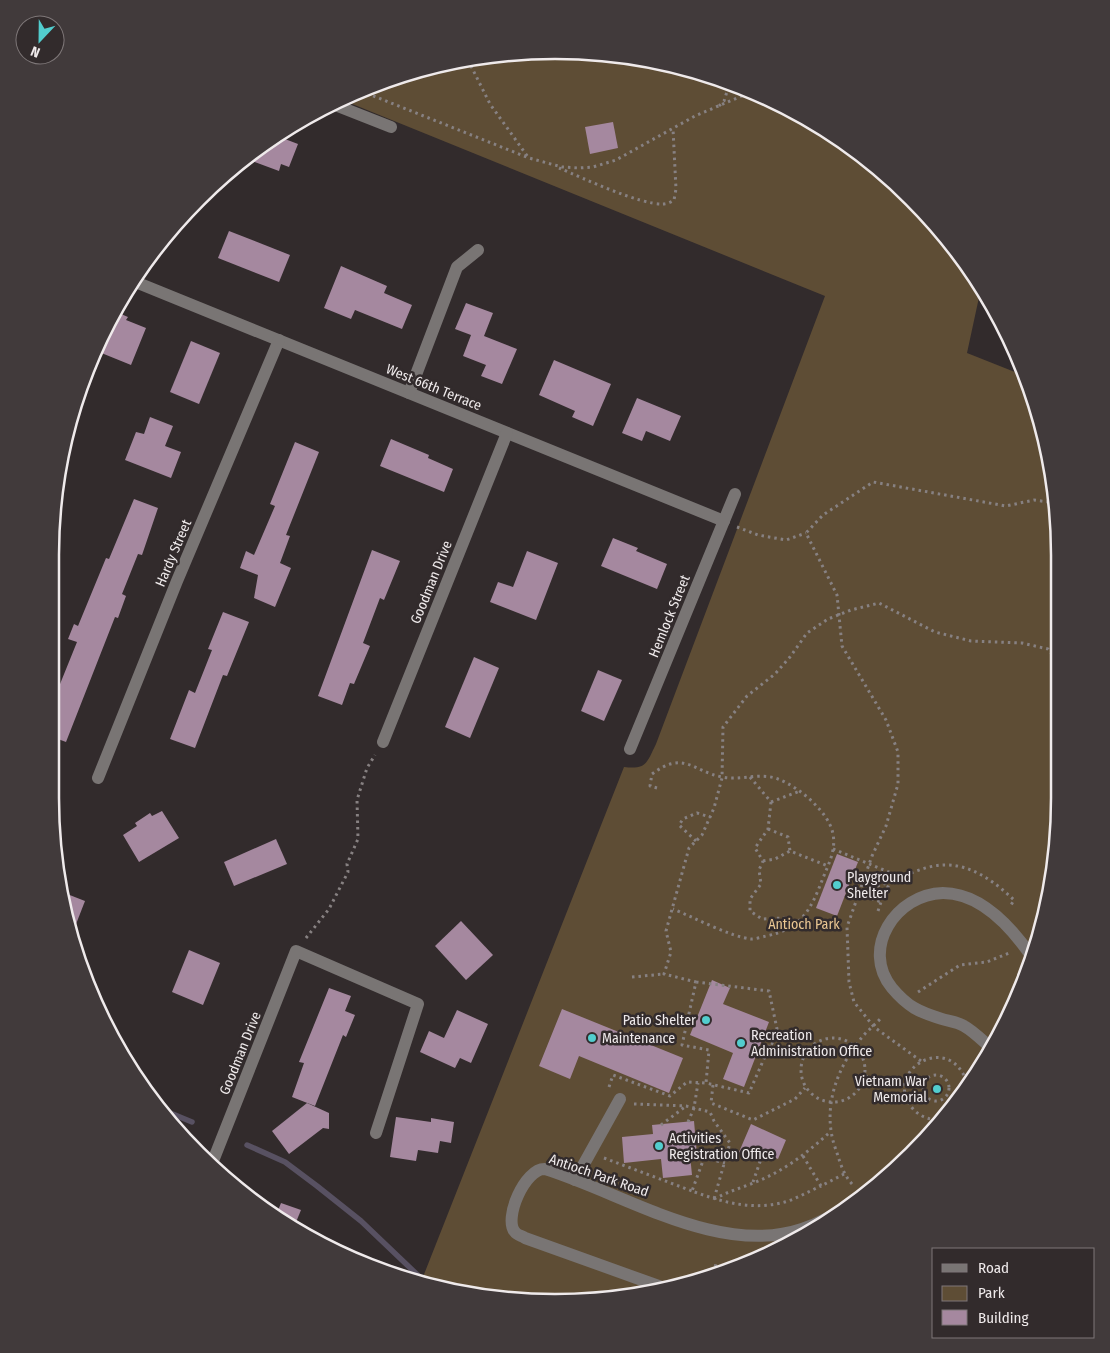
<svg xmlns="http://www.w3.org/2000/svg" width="1110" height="1353" font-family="'Fira Sans Condensed',sans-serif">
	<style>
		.green { fill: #5e4d35 }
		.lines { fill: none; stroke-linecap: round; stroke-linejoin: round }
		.stream { stroke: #585162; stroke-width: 5.5 }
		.building { fill: #a5889f }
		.path { stroke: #878182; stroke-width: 3; stroke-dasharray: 2.5 4; stroke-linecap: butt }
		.minor { stroke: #797574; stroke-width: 12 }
		.poi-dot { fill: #52cdce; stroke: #322b2c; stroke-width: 2 }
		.labels { text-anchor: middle; stroke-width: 5; stroke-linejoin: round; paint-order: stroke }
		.street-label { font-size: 14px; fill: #efeaeb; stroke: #322b2c }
		.poi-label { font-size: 14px; fill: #efeaeb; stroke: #322b2c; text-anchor: start }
		.park-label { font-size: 14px; fill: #eac692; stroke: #322b2c }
		.rim { fill: none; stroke: #efeaeb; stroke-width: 2.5 }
	</style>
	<rect width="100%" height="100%" fill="#322b2c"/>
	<path class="green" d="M522,51L621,54L718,77L808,118L888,176L956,248L981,288L967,353L1025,376L1043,425L1059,522V831L1043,928L1008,1022L935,1131L863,1198L778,1251L653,1293L522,1302L421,1282L624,767C647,770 647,762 656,744L825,296L340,99L425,67Z"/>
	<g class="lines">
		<g class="stream">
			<path d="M163,1110L192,1122"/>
			<path d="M247,1145L285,1162L317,1186L361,1221L426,1283"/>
		</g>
	</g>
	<g class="building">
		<path d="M613,122L618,148L590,154L585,127Z"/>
		<path d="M277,136L298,144L289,167L281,164L279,171L244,158Z"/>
		<path d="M229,231L290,255L279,282L218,258Z"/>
		<path d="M341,266L387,286L384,293L412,305L402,329L355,310L351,319L324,308Z"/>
		<path d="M466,303L493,313L484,336L517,349L502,384L481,376L486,365L463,356L471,335L455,329Z"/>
		<path d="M114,311L128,317L126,320L146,328L131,365L94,350Z"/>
		<path d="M191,341L220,353L199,404L170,392Z"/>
		<path d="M554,360L611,384L593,426L572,417L575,411L539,395Z"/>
		<path d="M637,398L681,416L670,441L646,431L642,441L622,433Z"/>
		<path d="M150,417L173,426L165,446L181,452L171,478L125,460L136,432L144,434Z"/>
		<path d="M391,439L429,455L428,458L453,469L444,492L380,466Z"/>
		<path d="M295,442L319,452L286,535L290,536L280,563L291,568L275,607L254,598L258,575L240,568L246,551L254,555L275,506L270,504Z"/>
		<path d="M134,499L158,508L142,555L138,554L122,594L126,596L118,618L115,617L66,742L50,736V692L56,694L77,642L68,639L74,624L78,626L106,558L109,559Z"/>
		<path d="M613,538L638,548L636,551L667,564L657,589L601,566Z"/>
		<path d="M372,550L400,561L384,600L380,598L363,643L370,646L354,684L350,683L342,705L318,696Z"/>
		<path d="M527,551L558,563L536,620L490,602L498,582L513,587Z"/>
		<path d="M223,612L249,622L227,676L223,675L195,748L170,739L189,690L195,693L212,650L208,649Z"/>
		<path d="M474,657L499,668L470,738L445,727Z"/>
		<path d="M598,670L622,680L604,721L581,711Z"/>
		<path d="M162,811L179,838L139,862L123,835L137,826L135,823L150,813L152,816Z"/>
		<path d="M276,839L287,864L234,886L224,862Z"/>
		<path d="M837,854L858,862L837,916L816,908Z"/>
		<path d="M62,892L85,901L71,937L67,928Z"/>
		<path d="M461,921L493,955L466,980L435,946Z"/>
		<path d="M189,950L220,963L203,1005L172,992Z"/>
		<path d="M712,980L730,988L723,1004L769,1022L744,1087L723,1079L733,1053L690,1035Z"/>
		<path d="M329,988L351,996L345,1011L355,1015L346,1037L343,1035L315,1106L292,1097L304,1063L299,1062Z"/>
		<path d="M562,1009L683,1058L669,1093L579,1056L570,1079L539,1066Z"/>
		<path d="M457,1010L488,1024L471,1063L460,1058L455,1068L420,1052L429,1031L444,1038Z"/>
		<path d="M307,1103L329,1113V1129L323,1128L289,1154L272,1131Z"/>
		<path d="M396,1117L431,1122V1118L454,1122L451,1143L440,1141L438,1153L418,1150L416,1161L390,1157Z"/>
		<path d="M694,1121L697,1155H690L692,1175L663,1178L661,1159L624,1163L622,1137L653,1134L652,1125Z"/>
		<path d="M751,1124L786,1140L778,1159L764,1153L760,1162L739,1152Z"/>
		<path d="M281,1203L301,1210L294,1227L275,1218Z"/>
	</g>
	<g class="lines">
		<g class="path">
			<path d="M468,60L490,104L528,157"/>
			<path d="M361,91L529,158L562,167L579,168L593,167L616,160L695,116L751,92"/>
			<path d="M719,106L724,101L730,82"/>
			<path d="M559,168C583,178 640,205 663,204C667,204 671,202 674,200L676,189L673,129"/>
			<path d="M737,527L758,535L786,540L806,533"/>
			<path d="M750,777L771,802L768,829L755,848L763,861L759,870L761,884L750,899V911L762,919L785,918L793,926"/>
			<path d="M657,788L650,786L652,774C684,750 692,771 722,777C740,781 760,772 778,779C799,787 829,812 833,834C836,850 829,863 823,878C811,909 802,929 766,936C762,937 756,939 751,939C731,937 693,917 673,909"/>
			<path d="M771,802L800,791"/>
			<path d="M768,829L788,837L790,851"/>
			<path d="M696,841L679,825L683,819L697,813L710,817"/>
			<path d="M833,849L901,877C911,873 923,868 934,866C966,860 993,880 1014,900L1010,907"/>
			<path d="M763,861L775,859L790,851L828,866"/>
			<path d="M859,893L889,882"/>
			<path d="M859,894L881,902L890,882L900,877"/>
			<path d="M878,911L881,902"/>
			<path d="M1036,935L1042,931"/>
			<path d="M306,938L329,909L348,872L347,864L358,839L357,800L367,768L375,755"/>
			<path d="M632,977L664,974"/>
			<path d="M696,982L769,991L777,1029L749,1093L706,1083L709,1050L682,1045L696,982L664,974L671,952L666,931L689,848L702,835L714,808L722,778L723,727L747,696L775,674L790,657L807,633L828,619L851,610L879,603L935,632L971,641L1022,643L1048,649L1059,664"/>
			<path d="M918,992L960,965L987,962L1009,953"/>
			<circle cx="833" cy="1070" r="32"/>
			<path d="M771,1043L803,1057"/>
			<path d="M921,1061L874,1027L854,1002L849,982L847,927L872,856L886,826L898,784V752L886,720L842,646L837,595L806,533L823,515L873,482L1006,506L1034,500L1056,503"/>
			<circle cx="936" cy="1088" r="13"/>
			<path d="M865,1076L904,1085"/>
			<path d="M907,1076L924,1083"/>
			<path d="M713,1085L711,1103L753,1120L795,1099L805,1088"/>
			<path d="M609,1087L613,1075L670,1096L687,1082L706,1083"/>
			<path d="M634,1104L686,1106L710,1112L714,1121L730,1143L714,1199"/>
			<path d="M943,1119C933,1121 922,1118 914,1110C879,1072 950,1029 967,1083"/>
			<path d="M688,1122L694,1108L698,1083"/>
			<path d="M661,1125L686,1106"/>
			<path d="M697,1155L704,1158L692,1191C722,1202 750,1210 781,1203C795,1200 809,1191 821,1186"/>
			<path d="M803,1156L821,1186L844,1174"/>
			<path d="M604,1158L692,1191"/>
			<path d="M704,1158L725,1163"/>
			<path d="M753,1182L761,1159"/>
			<path d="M852,1184C843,1174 840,1162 836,1150C821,1110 836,1068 863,1036C869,1029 876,1024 882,1017"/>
			<path d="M714,1199C731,1190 748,1186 765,1178C789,1167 809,1151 829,1133"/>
			<path d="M714,1273L716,1263"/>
		</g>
		<g class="minor">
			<path d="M330,103L391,127"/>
			<path d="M133,281L724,521"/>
			<path d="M409,393L457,267L478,250"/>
			<path d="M383,742L507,433"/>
			<path d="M630,749L735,494"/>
			<path d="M98,778L177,581L279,340"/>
			<path d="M990,1047C982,1040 973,1031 964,1026C958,1022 949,1021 942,1019C919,1012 908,1007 892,988C860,949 896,894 943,893C981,893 1012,928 1032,957"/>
			<path d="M211,1166L296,951L418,1004L376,1133"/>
			<path d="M575,1180L620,1099"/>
			<path d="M667,1289L525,1238C522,1236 517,1235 515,1232C503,1219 525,1168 545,1169C623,1193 719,1257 802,1229C830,1220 845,1206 869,1193"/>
		</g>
	</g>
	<g class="poi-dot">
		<circle cx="837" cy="885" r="5"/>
		<circle cx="706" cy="1020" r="5"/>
		<circle cx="592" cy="1038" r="5"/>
		<circle cx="741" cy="1043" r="5"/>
		<circle cx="937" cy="1089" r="5"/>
		<circle cx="659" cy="1146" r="5"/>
	</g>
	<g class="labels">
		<g class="street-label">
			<text transform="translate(434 387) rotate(22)" y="5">West 66th Terrace</text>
			<text transform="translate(173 553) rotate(-67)" y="5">Hardy Street</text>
			<text transform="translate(431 582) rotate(-68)" y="5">Goodman Drive</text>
			<text transform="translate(669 616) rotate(-68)" y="5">Hemlock Street</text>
			<text transform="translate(240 1053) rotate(-68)" y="5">Goodman Drive</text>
			<text transform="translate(599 1175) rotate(19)" y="5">Antioch Park Road</text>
		</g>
		<g class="poi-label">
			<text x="847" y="882">Playground<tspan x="847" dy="16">Shelter</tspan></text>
			<text x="696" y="1025" text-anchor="end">Patio Shelter</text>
			<text x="751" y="1040">Recreation<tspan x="751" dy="16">Administration Office</tspan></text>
			<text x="602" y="1043">Maintenance</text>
			<text x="927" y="1086" text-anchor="end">Vietnam War<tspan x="927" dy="16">Memorial</tspan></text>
			<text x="669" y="1143">Activities<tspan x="669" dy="16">Registration Office</tspan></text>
		</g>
		<g class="park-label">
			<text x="804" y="929">Antioch Park</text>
		</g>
	</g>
	<path d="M0 0H1110V1353H0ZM555 59H555A496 496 0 0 1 1051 555V798A496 496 0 0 1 555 1294H555A496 496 0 0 1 59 798V555A496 496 0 0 1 555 59Z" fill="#413a3b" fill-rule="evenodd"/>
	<path class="rim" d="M555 59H555A496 496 0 0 1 1051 555V798A496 496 0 0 1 555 1294H555A496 496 0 0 1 59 798V555A496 496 0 0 1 555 59Z"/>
	<rect x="932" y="1248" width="162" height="90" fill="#322b2c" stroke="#7e7778"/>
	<rect x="942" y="1264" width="25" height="8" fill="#797574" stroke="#7e7778"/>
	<text x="978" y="1273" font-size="15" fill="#efeaeb">Road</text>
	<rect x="942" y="1286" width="25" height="15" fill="#5e4d35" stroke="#7e7778"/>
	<text x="978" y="1298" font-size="15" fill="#efeaeb">Park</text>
	<rect x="942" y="1310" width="25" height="15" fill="#a5889f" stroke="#7e7778"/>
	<text x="978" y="1323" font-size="15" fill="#efeaeb">Building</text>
	<g transform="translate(40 40) rotate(202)"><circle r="24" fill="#322b2c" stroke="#7e7778"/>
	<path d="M0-4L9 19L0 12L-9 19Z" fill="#52cdce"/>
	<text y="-8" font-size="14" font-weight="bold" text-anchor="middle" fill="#efeaeb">N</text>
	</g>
</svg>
